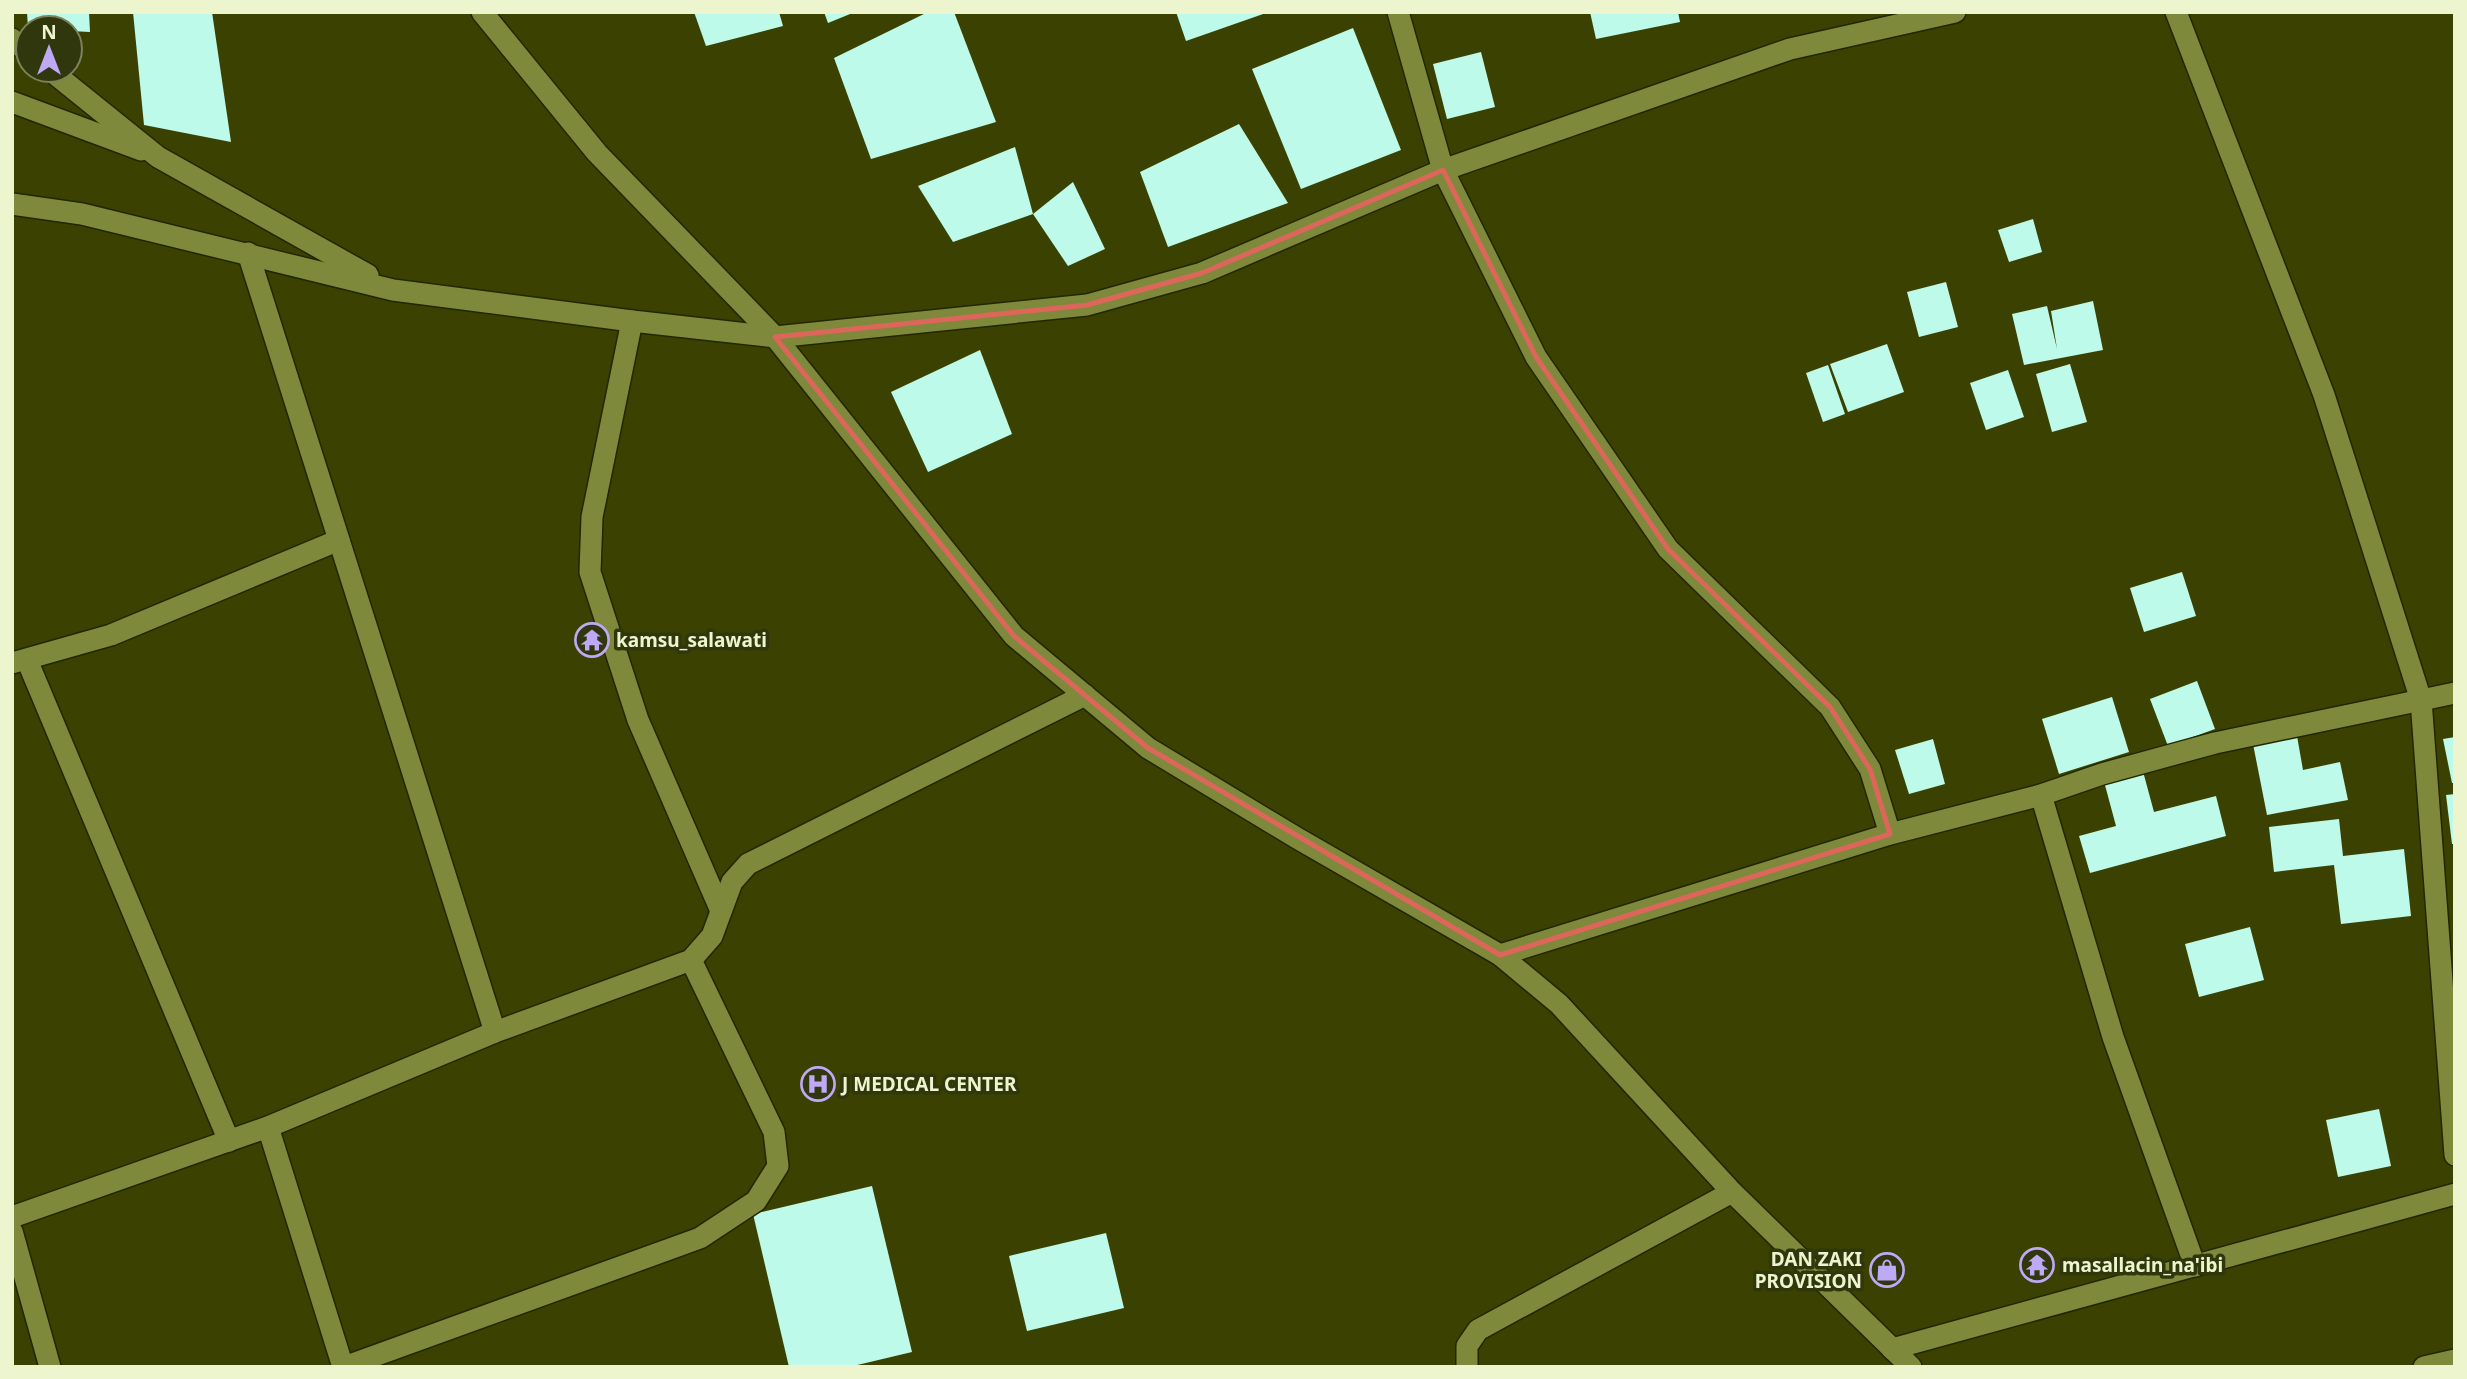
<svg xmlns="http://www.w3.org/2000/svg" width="2467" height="1379" font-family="'Noto Sans',sans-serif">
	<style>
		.building { fill: #bdfae9 }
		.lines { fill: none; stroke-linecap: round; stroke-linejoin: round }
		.minor-casing { stroke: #232700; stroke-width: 24 }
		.minor { stroke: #7e893c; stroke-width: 21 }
		.marked { fill: none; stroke: #dd665a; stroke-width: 5; stroke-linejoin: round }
		.labels { text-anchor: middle; stroke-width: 7; stroke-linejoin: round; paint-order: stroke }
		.poi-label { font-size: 19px; font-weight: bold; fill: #edf5ce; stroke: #31370d; text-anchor: start }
	</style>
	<rect width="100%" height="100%" fill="#3b4201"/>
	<g class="building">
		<path d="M27,12H89L90,32L70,31V28H28Z"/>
		<path d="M133,12H212L231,142L144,125Z"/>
		<path d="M694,12H779L783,26L706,46Z"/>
		<path d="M824,12H855L828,23Z"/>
		<path d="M928,12H954L996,122L871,159L834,58Z"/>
		<path d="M1176,12H1266V13L1186,41Z"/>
		<path d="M1590,12H1678L1680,22L1596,39Z"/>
		<path d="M1353,28L1401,150L1301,189L1252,69Z"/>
		<path d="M1481,52L1495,107L1447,119L1433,64Z"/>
		<path d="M1239,124L1288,203L1168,247L1140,172Z"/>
		<path d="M1015,147L1033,214L953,242L918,186Z"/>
		<path d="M1073,182L1105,249L1068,266L1033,214Z"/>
		<path d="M2033,219L2042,252L2009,262L1998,230Z"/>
		<path d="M1946,282L1958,327L1919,337L1907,292Z"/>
		<path d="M2093,301L2103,350L2024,365L2012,314L2047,306L2057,349L2051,311Z"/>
		<path d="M1887,344L1904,392L1848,412L1830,364Z"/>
		<path d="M980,350L1012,434L928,472L891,392Z"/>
		<path d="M2070,364L2087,422L2052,432L2036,374Z"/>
		<path d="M1828,365L1845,414L1823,422L1806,373Z"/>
		<path d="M2008,370L2024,417L1986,430L1970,383Z"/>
		<path d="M2182,572L2196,616L2144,632L2130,588Z"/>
		<path d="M2197,681L2215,729L2168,746L2150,699Z"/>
		<path d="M2112,697L2129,752L2059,774L2042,719Z"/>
		<path d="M2297,736L2303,770L2340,762L2348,800L2267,815L2253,744Z"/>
		<path d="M2455,737V783H2452L2443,739Z"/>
		<path d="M1933,739L1945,784L1909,794L1895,750Z"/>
		<path d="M2141,764L2154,812L2216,796L2226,836L2090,873L2079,836L2116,826L2102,774Z"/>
		<path d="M2455,794V844H2452L2446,795Z"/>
		<path d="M2339,819L2343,856L2404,849L2411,916L2341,924L2334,865L2274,872L2269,827Z"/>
		<path d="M2250,927L2264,980L2199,997L2185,944Z"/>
		<path d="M2379,1109L2391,1166L2338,1177L2326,1120Z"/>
		<path d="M872,1186L912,1352L849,1367H789L753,1214Z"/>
		<path d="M1106,1233L1124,1308L1027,1331L1009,1256Z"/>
	</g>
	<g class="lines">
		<g class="minor-casing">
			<g id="minor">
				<path d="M482,12L597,153L775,337L1087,305L1202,273L1443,170L1790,49L1955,12"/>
				<path d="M1398,12L1443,170L1536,357L1668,549L1830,707L1870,769L1890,834"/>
				<path d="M2176,12L2324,395L2421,700L2455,1155"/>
				<path d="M12,39L28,52"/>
				<path d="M50,70L158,157L368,275"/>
				<path d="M12,102L141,150"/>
				<path d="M12,204L82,214L393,290L632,321L775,337L1014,636L1148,748L1297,838L1500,955L1559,1004L1732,1192L1911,1367"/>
				<path d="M248,253L495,1032"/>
				<path d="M632,321L592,517L590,572L638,720L721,911"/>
				<path d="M27,660L229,1141"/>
				<path d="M12,663L111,635L339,540"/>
				<path d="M2041,795L2113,1037L2195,1266"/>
				<path d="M1500,955L1890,834L2041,795L2102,774L2215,743L2455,693"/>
				<path d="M268,1127L343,1367"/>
				<path d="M12,1217L268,1127L495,1032L691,960L712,936L732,882L748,864L1085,695"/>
				<path d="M12,1231L50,1367"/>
				<path d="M1892,1349L2455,1194"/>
				<path d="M344,1367L700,1238L756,1201L778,1166L774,1132L691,960"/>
				<path d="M1467,1367V1346L1478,1330L1732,1192"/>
				<path d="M2424,1367L2455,1360"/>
			</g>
		</g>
		<use href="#minor" class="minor"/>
	</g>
	<path class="marked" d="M1443,170L1536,357L1668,549L1830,707L1870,769L1890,834L1500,955L1148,748L1014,636L775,337L1087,305L1202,273Z"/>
	<defs>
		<g id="temple-ring" transform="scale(1.75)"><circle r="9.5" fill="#31370d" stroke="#bea9f5" stroke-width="1.5"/><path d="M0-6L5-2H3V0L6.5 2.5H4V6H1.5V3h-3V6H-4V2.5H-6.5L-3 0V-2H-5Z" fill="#bea9f5"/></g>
		<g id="hospital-ring" transform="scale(1.75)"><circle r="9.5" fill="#31370d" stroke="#bea9f5" stroke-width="1.5"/><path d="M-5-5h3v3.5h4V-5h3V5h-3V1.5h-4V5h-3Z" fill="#bea9f5"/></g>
		<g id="shop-ring" transform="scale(1.75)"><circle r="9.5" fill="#31370d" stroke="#bea9f5" stroke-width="1.5"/><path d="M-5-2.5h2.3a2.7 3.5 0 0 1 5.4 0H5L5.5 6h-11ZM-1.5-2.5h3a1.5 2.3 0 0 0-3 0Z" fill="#bea9f5"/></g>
	</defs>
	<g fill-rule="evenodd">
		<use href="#temple-ring" x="592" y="640"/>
		<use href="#hospital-ring" x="818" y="1084"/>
		<use href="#temple-ring" x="2037" y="1265"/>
		<use href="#shop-ring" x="1887" y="1270"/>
	</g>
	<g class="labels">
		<g class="poi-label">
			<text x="616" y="647">kamsu_salawati</text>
			<text x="842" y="1091">J MEDICAL CENTER</text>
			<text x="1862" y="1266" text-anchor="end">DAN ZAKI<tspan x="1862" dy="22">PROVISION</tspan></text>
			<text x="2062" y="1272">masallacin_na'ibi</text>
		</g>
	</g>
	<rect width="2467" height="1379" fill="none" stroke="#edf5ce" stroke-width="28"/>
	<g transform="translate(49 49)"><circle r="33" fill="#31370d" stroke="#7c835a" stroke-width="2"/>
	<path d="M0-5L12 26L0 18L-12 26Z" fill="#bea9f5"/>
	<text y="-10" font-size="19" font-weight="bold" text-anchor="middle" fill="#edf5ce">N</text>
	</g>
</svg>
